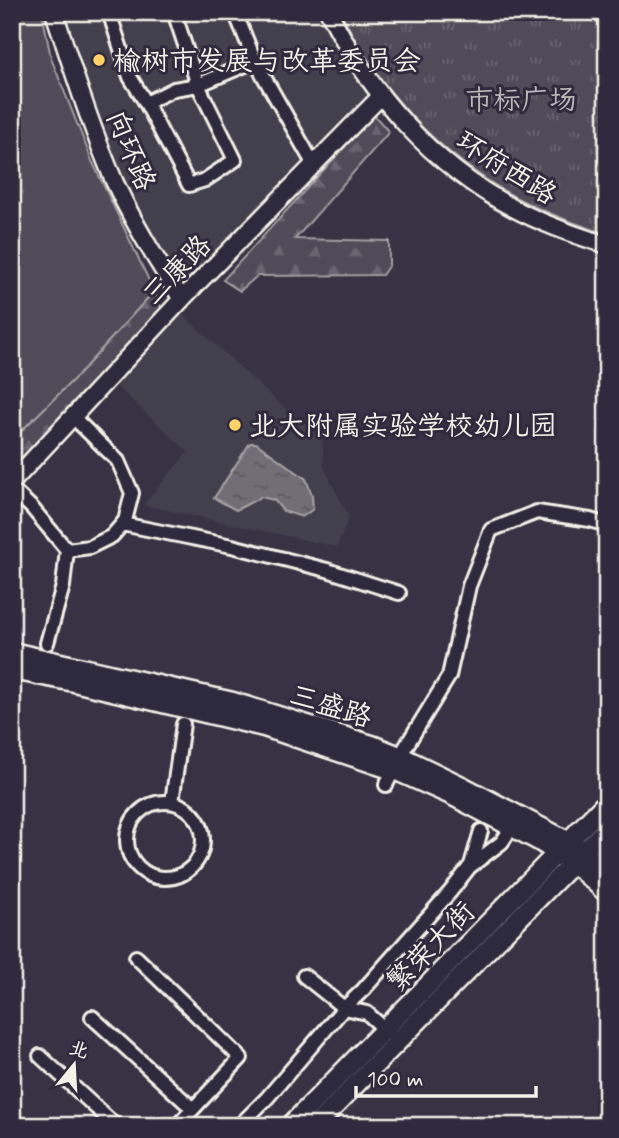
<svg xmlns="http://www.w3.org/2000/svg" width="619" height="1138" font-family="Mynerve,'LXGW WenKai TC',sans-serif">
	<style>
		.built { fill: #433f4e }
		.grass { fill: url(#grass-tufts); stroke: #a29ea0; stroke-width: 2 }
		.forest { fill: url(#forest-firs); stroke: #a29ea0; stroke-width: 2 }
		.pitch { fill: #504b59; stroke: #a29ea0; stroke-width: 2 }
		.water { fill: url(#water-ripples); stroke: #a6a2a4; stroke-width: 2 }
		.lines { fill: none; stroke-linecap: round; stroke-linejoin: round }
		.minor-casing { stroke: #f4f1e8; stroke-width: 18 }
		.tertiary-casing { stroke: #f4f1e8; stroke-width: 21 }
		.secondary-casing { stroke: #f4f1e8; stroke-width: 23 }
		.minor { stroke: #2f2a3d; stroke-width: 12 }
		.tertiary { stroke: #2f2a3d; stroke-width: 16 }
		.secondary { stroke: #2f2a3d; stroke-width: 18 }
		.poi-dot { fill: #ffd166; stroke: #2f2a3d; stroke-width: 2.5 }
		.labels { text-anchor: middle; stroke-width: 6; stroke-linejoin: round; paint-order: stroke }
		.poi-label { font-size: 28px; fill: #f4f1e8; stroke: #2f2a3d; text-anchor: start }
		.park-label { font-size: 28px; fill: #bbb7b6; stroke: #2f2a3d }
		.street-label { font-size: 28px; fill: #f4f1e8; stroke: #2f2a3d }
	</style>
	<defs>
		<pattern id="grass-tufts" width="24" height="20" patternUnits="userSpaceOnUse" patternTransform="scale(1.75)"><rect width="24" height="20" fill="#504b59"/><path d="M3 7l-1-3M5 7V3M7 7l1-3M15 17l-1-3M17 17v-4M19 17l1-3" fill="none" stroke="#6a6571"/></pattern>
		<pattern id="forest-firs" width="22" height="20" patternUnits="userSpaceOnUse" patternTransform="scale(1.75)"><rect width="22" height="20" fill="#504b59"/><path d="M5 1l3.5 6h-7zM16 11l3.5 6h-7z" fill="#6a6571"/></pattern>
		<pattern id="water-ripples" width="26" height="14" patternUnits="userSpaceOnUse" patternTransform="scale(1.75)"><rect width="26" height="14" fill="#726e77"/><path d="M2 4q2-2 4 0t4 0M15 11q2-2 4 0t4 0" fill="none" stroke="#5b595c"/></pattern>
	</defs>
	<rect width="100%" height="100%" fill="#373244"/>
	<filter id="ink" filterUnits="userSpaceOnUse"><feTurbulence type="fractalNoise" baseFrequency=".0143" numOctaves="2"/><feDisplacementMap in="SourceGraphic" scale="14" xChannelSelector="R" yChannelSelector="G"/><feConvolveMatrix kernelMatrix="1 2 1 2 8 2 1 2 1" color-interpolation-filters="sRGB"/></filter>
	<g filter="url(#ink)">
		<g class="built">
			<path d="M54,12H329L381,96L182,299L115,183Z"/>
			<path d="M181,313L290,413L322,430L324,468L349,517L337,547L143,505L188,452L113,383Z"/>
		</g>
		<path class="grass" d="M341,12H607V234C576,224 545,213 517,198C442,157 377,90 341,12Z"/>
		<g class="forest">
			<path d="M374,115L389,132L295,239L389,241V265L382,275L257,276L240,291L223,280Z"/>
			<path d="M154,291L162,310L12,469V440L79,374Z"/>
		</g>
		<path class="pitch" d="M12,12H42L51,58L92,161L154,291L79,374L12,440Z"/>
		<path class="water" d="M250,443H256L306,479L312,496L313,509L302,517L283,511L274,500L261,497L236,510L214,498Z"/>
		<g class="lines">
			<g class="minor-casing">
				<g id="minor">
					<path d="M109,12L130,77L146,103L174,89L198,85L255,61"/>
					<path d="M235,12L255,61L314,165"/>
					<path d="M146,103L189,185L205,180L235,160L198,85L174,12"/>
					<path d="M12,489L32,508L67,550L63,586L47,643"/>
					<path d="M122,524L232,546L327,570L399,593"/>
					<path d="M67,550L90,547L112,536L125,521L132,493L118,461L73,417"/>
					<path d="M386,785L403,751L449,676L469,586L491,530L537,512L590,520L607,525"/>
					<path d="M172,802L183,724"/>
					<circle cx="165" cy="840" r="38"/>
					<path d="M472,865L502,842L512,827"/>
					<path d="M136,957L241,1058L177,1126"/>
					<path d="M304,976L344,1008L367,1013L389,1033"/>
					<path d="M92,1017L193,1109"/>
					<path d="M40,1056L116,1126"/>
					<path d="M239,1126L267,1098L344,1008L363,990L450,892L471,865L481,831"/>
				</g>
			</g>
			<g class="tertiary-casing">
				<g id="tertiary">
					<path d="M54,12C73,70 91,128 115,183C134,224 157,262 182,299"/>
					<path d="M329,12C369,93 432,165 513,208C543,224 574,235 607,245"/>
					<path d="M12,482L182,299L381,96"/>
				</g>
			</g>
			<g class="secondary-casing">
				<g id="secondary">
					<path d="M12,652L233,702L372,745L402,757L460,785L569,842L583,852L607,874"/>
					<path d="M12,670L74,682L264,727L399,772L451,795L539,841L573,863L607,893"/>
					<path d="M290,1126L607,802"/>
					<path d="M315,1126L607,828"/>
				</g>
			</g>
			<use href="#minor" class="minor"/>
			<use href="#tertiary" class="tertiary"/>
			<use href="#secondary" class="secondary"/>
		</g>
	</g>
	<g class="poi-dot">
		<circle cx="99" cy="60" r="7"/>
		<circle cx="235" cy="425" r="7"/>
	</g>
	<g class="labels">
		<g class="poi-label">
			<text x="113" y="70">榆树市发展与改革委员会</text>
			<text x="249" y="435">北大附属实验学校幼儿园</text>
		</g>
		<g class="park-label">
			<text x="521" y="109">市标广场</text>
		</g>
		<g class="street-label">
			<text transform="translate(132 150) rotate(67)" y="10">向环路</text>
			<text transform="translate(507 167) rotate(32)" y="10">环府西路</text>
			<text transform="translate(176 269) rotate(-46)" y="10">三康路</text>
			<text transform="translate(331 705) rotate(17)" y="10">三盛路</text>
			<text transform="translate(430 946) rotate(-46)" y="10">繁荣大街</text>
		</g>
	</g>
	<rect width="619" height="1138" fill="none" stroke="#2f2a3d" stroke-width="42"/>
	<rect x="21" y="21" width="577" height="1096" fill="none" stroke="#f4f1e8" stroke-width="2.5" filter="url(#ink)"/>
	<g transform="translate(74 1065) rotate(18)" stroke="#2f2a3d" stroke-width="5" paint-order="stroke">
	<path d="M0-5L12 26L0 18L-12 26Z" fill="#f4f1e8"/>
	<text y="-10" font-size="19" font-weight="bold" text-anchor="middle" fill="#f4f1e8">北</text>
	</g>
	<path d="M356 1086v10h180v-10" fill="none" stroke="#f4f1e8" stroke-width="3.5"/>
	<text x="367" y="1086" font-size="21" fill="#f4f1e8" stroke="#2f2a3d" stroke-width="5" paint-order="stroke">100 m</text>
</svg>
